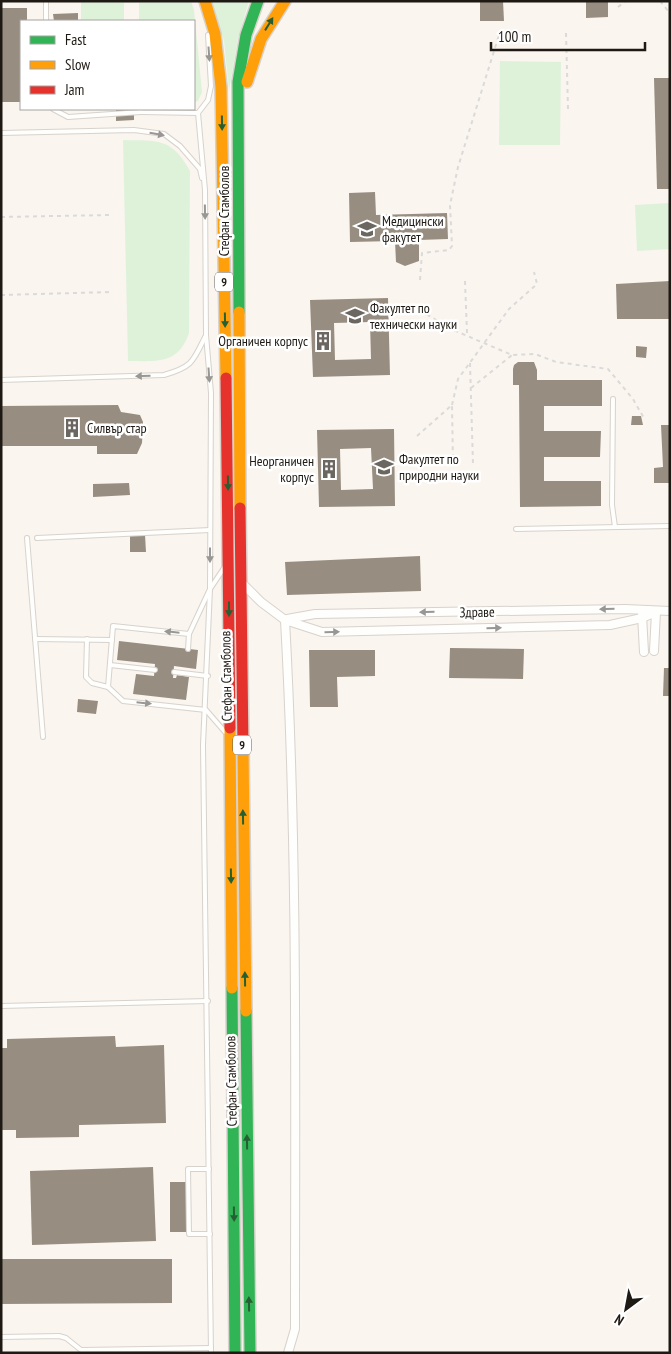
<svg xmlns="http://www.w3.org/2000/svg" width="671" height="1354" font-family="'PT Sans Narrow',sans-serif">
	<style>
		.green { fill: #def2da }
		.building { fill: #978e81; fill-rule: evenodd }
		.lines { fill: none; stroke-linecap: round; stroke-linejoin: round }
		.lane-casing { stroke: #d7d2cc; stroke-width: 6 }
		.street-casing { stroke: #d7d2cc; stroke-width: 10 }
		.fast-casing { stroke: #d7d2cc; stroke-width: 14 }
		.slow-casing { stroke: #d7d2cc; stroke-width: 14 }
		.jam-casing { stroke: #d7d2cc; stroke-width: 14 }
		.path { stroke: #dbdad8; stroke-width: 2; stroke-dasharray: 4 4; stroke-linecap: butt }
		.lane { stroke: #fefefd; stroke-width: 4 }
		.street { stroke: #fefefd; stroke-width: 8 }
		.fast { stroke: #30b455; stroke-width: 11 }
		.slow { stroke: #ff9f0a; stroke-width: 11 }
		.jam { stroke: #e5322d; stroke-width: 11 }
		.oneway { fill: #265f31 }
		.oneway2 { fill: #999794 }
		.labels { text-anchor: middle; stroke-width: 5; stroke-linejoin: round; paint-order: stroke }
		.shield { fill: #fff; stroke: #625e5a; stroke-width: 1 }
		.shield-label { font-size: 12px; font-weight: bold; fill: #1e1913 }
		.street-label { font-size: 14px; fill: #1e1913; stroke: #fff }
		.poi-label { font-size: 14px; fill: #1e1913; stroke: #fff; text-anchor: start }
	</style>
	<rect width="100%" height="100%" fill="#faf5ef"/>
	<g class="green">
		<path d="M81,1H191L194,10L202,92L198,101L194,102V21H139V2L124,3V21H81Z"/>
		<path d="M212,1H249L238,38L229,91L224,41Z"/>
		<path d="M500,61L561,62L560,145H499Z"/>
		<path d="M123,140C158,141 171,137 190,171L189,333C178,365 157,361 128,361Z"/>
		<path d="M670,203V249L637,251L635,205Z"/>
	</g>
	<g class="building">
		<path d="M480,1H503L504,21H480Z"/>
		<path d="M586,1H608V17L586,18Z"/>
		<path d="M1,8H27V21H21V102H1Z"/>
		<path d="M78,13V21H54L53,14Z"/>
		<path d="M654,78H670V189H657Z"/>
		<path d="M116,109H134V120L116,121Z"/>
		<path d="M375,192L376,215L447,213L448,239L419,240V261L405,266L396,262L395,241L350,242L349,193Z"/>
		<path d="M670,281V319H617L616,284Z"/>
		<path d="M388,298L390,375L313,377L310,300ZM370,322L371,359L335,360L334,323Z"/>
		<path d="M636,346L647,347L646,358L636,357Z"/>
		<path d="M518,362H534L537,370V380H602V406H544V431H601L600,457H544V481H601V506L520,507L519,385H513V369L514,365Z"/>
		<path d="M118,405L121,412L140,415L143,422L142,443L137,454H97V446H1V406Z"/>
		<path d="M632,416H641L643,425H631Z"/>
		<path d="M661,425H670V483H654V468L663,467Z"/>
		<path d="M394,429L395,506L319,507L317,430ZM371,448L373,489L341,490L340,449Z"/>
		<path d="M129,483L130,495L93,497V484Z"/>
		<path d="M145,535L146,552H130V536Z"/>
		<path d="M420,556L421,591L287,595L285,562Z"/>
		<path d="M119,641L198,650L196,669L174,666L173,678H176L177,675L189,677L186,700L133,694L136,674L154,676L155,664L117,660Z"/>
		<path d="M450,648L524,649L523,679L449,678Z"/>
		<path d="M309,650H375V676L337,677L338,707H310Z"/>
		<path d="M664,668H670V696H663Z"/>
		<path d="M78,699L98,701L96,714L77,712Z"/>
		<path d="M115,1036L116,1047L164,1045L166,1123L79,1125V1137L16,1138V1130H1V1048H7V1039Z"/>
		<path d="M153,1167L156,1241L32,1245L30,1171Z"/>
		<rect x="170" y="1182" width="17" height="50"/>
		<path d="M1,1259H172V1303L1,1304Z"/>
	</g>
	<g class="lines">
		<g class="lane-casing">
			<g id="lane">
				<path d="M46,21V1"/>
				<path d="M208,35L211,86L208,100L198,113L205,190L206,335L211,393L210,589L203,745L211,1353"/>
				<path d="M53,109L68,117L141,112"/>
				<path d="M141,109V112L198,113"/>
				<path d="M1,133L134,130L164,134L180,146L200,169L202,178"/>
				<path d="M1,380L164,375C192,367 193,362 205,337"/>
				<path d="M613,399L612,505L615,527"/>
				<path d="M516,529L670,526"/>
				<path d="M27,538L43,737"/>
				<path d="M37,538L210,530"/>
				<path d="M224,568L210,589L189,634L113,626L108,687L123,701L206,710L225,732"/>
				<path d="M35,639L112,640"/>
				<path d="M87,639L86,677L92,683L108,687"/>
				<path d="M188,649L189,634"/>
				<path d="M110,665L155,670"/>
				<path d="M174,672L208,676"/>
				<path d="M1,1006L208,1001"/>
				<path d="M209,1169H188L189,1234H210"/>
				<path d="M1,1337L59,1336L66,1338L81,1350L211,1348"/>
			</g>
		</g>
		<g class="street-casing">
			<g id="street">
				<path d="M241,582L261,602L285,620L322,632L610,625L642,618L656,612"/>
				<path d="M642,615L644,652"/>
				<path d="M287,619L315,614L625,609L670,611"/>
				<path d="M285,620C298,855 295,1093 295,1329L288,1353"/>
				<path d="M654,651L656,612"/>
			</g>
		</g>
		<g class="fast-casing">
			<g id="fast">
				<path d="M239,312L238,82L246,35L258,1"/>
				<path d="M232,988L235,1353"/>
				<path d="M246,1011L250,1353"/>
			</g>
		</g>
		<g class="slow-casing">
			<g id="slow">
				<path d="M205,1L215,34L221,87L226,378"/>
				<path d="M247,82L261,39L285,1"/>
				<path d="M239,312L240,508"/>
				<path d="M230,728L232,988"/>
				<path d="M243,747L246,1011"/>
			</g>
		</g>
		<g class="jam-casing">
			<g id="jam">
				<path d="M226,378L230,728"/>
				<path d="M240,508L243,747"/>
			</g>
		</g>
		<g class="path">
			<path d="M660,1L669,12"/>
			<path d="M618,7L626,1"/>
			<path d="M566,33L568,109"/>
			<path d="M1,217L110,215"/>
			<path d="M420,280L422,253L449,250L452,246L450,205L458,167L499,35"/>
			<path d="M465,281L467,333"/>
			<path d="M1,295L111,292"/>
			<path d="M413,306L451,329L512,355L535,354L556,362L608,369L633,399L645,420"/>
			<path d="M470,363L473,464"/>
			<path d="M471,388L512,355"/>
			<path d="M452,405L458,379L509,309L537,284L534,272"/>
			<path d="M417,436L452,405L453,464"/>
		</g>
		<use href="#lane" class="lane"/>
		<use href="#street" class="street"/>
		<use href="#fast" class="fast"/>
		<use href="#slow" class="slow"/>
		<use href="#jam" class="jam"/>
	</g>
	<defs><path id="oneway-solid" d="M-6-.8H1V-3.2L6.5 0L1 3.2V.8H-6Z" transform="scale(1.25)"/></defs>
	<g class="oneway">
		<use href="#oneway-solid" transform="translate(269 24) rotate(-58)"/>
		<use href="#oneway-solid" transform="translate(222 123) rotate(89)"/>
		<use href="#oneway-solid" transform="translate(225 320) rotate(89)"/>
		<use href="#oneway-solid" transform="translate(228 483) rotate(89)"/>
		<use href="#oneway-solid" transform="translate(229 609) rotate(90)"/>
		<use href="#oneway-solid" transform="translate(243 817) rotate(-91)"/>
		<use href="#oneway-solid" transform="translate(231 876) rotate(89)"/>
		<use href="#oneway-solid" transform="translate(245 979) rotate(-91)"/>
		<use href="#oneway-solid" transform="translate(247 1142) rotate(-91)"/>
		<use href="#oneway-solid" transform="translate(234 1214) rotate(89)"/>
		<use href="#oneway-solid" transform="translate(249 1304) rotate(-91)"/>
	</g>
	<g class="oneway2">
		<use href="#oneway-solid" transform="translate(209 54) rotate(86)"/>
		<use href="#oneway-solid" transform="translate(157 134) rotate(10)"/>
		<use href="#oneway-solid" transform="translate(205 212) rotate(89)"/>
		<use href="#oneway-solid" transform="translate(209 375) rotate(86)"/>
		<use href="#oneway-solid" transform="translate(143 376) rotate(178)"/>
		<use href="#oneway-solid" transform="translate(210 555) rotate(90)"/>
		<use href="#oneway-solid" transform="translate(607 609) rotate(179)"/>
		<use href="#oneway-solid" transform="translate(427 612) rotate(179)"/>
		<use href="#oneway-solid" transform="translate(494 628) rotate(-1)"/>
		<use href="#oneway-solid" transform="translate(172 632) rotate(-174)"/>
		<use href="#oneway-solid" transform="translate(332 632) rotate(-1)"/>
		<use href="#oneway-solid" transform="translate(144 703) rotate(6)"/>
	</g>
	<defs>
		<g id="university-bare" transform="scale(1.5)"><path d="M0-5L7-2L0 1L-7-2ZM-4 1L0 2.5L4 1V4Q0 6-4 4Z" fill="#6b6660" stroke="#fff" stroke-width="2.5" paint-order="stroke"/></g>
		<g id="building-bare" transform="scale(1.5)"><path d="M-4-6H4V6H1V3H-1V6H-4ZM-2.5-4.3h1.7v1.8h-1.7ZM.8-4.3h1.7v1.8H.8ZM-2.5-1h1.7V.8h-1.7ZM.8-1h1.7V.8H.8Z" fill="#6b6660" stroke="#fff" stroke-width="2.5" paint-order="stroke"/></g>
	</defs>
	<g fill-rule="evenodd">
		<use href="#university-bare" x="367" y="229"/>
		<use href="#university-bare" x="355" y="316"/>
		<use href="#building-bare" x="323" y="341"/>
		<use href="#building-bare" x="72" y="428"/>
		<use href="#university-bare" x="384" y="467"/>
		<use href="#building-bare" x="329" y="469"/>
	</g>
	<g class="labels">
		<g class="shield">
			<rect x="215" y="272.5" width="18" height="19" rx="4"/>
			<rect x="233" y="735.5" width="18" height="19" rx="4"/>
		</g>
		<g class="shield-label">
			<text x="224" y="286">9</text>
			<text x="242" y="749">9</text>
		</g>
		<g class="street-label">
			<text transform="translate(224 211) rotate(-90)" y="5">Стефан Стамболов</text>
			<text transform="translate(477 612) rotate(-1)" y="5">Здраве</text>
			<text transform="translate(226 676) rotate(-91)" y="5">Стефан Стамболов</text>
			<text transform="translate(231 1081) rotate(-91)" y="5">Стефан Стамболов</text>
		</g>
		<g class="poi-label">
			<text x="382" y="226">Медицински<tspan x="382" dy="16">факутет</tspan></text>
			<text x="370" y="313">Факултет по<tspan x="370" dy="16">технически науки</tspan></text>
			<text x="308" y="346" text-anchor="end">Органичен корпус</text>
			<text x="87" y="433">Силвър стар</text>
			<text x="399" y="464">Факултет по<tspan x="399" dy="16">природни науки</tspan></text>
			<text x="314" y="466" text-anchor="end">Неорганичен<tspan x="314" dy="16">корпус</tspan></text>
		</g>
	</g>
	<rect width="671" height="1354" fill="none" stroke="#1e1913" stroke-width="5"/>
	<rect x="20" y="20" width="175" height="90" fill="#ffffff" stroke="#a5a3a1"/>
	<rect x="30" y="36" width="25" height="8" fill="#30b455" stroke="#a5a3a1"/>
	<text x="65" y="45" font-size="15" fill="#1e1913">Fast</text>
	<rect x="30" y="61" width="25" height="8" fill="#ff9f0a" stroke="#a5a3a1"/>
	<text x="65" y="70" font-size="15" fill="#1e1913">Slow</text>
	<rect x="30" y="86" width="25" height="8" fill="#e5322d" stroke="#a5a3a1"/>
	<text x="65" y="95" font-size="15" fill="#1e1913">Jam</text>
	<g transform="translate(626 1309) rotate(212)" stroke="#ffffff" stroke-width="4" paint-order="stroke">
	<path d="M0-4L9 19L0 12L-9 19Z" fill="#1e1913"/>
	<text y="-8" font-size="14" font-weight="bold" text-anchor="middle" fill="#1e1913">N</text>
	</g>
	<path d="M491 42v8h154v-8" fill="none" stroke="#1e1913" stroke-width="2.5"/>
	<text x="498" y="42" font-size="15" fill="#1e1913" stroke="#ffffff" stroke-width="4" paint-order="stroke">100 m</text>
</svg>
